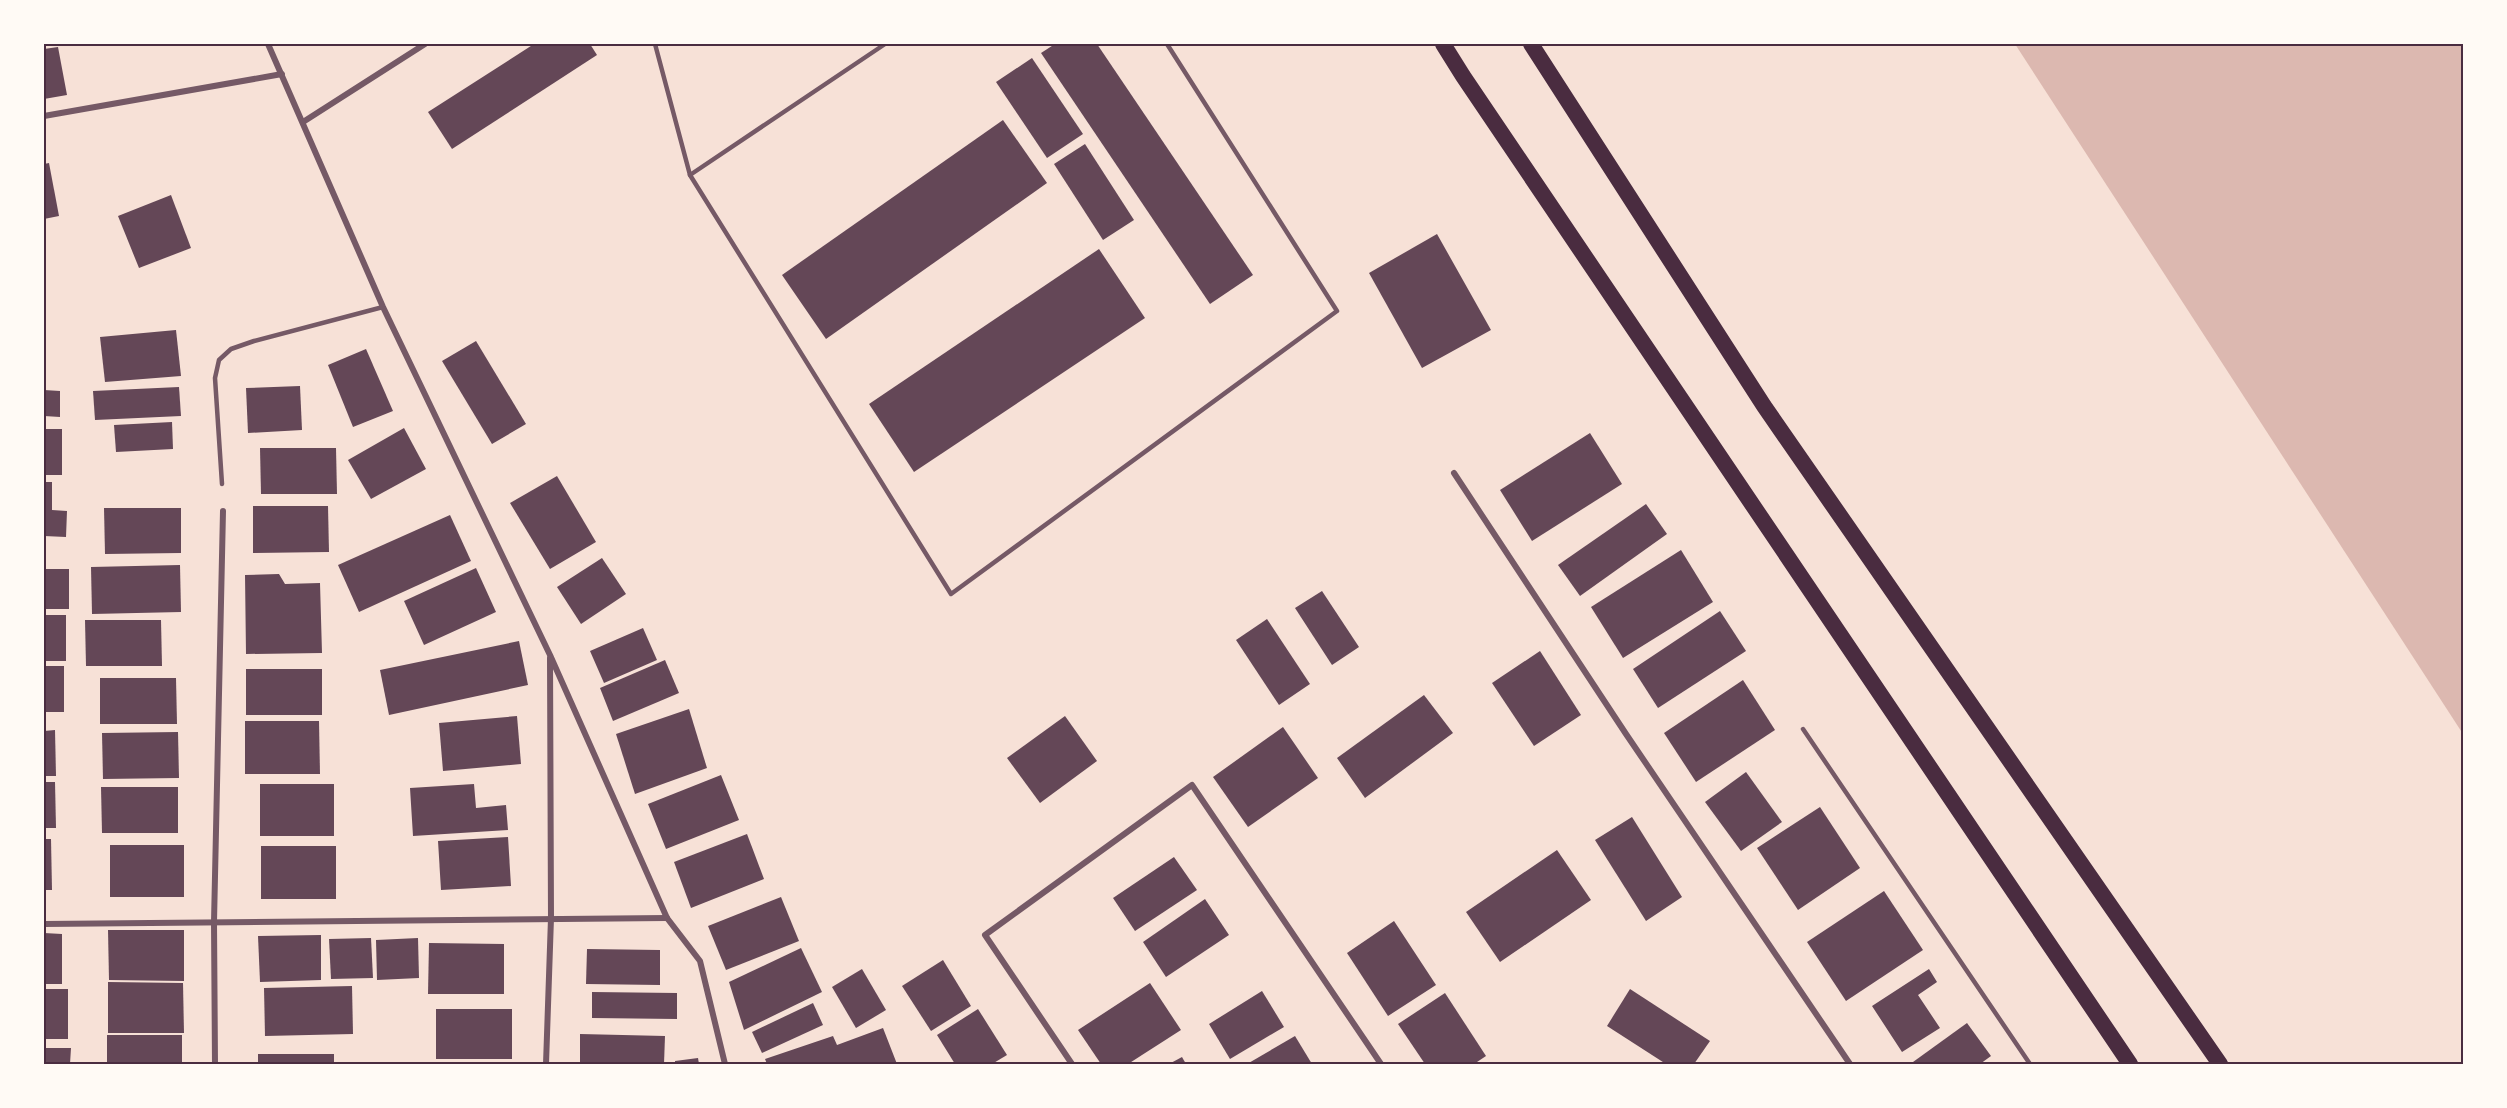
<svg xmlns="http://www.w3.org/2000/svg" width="2507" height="1108" font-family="'IBM Plex Sans',sans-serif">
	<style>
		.water { fill: #dcb8b0 }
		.building { fill: #644757 }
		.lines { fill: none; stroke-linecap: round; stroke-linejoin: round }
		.service { stroke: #755966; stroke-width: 4.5 }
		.minor { stroke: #755966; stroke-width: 6 }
		.trunk { stroke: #4a2c40; stroke-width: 16 }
		.neatline { fill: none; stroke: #4a2c40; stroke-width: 2 }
	</style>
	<rect width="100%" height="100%" fill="#f7e1d7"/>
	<path class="water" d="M2015,44H2463V734Z"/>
	<g class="building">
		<path d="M534,44H590L597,55L452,149L428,112Z"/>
		<path d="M1055,44H1097L1253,275L1210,304L1041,53Z"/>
		<path d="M58,47L67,95L44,99V49Z"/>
		<path d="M1032,58L1083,134L1047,158L996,82Z"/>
		<path d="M1003,120L1047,183L826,339L782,275Z"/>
		<path d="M1085,144L1134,220L1103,240L1054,164Z"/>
		<path d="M49,163L59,216L44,219V164Z"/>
		<path d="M171,195L191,248L139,268L118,216Z"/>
		<path d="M1437,234L1491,330L1422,368L1369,273Z"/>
		<path d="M1099,249L1145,318L914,472L869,404Z"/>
		<path d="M176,330L181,376L105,382L100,337Z"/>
		<path d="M476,341L526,424L492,444L442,361Z"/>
		<path d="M366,349L393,411L353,427L328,365Z"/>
		<path d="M300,386L302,430L248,433L246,388Z"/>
		<path d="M179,387L181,416L95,420L93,391Z"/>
		<path d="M44,390L60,391V417L44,416Z"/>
		<path d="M172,422L173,449L116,452L114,425Z"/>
		<path d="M404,428L426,469L371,499L348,460Z"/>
		<rect x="44" y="429" width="18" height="46"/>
		<path d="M1590,433L1622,484L1532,541L1500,490Z"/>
		<path d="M260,448H336L337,494H261Z"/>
		<path d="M557,476L596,542L550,569L510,503Z"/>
		<path d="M44,482H52V510L67,511L66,537L44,536Z"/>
		<path d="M1646,504L1667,534L1580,596L1558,565Z"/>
		<path d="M253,506H328L329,552L253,553Z"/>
		<path d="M104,508H181V553L105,554Z"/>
		<path d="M450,515L471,561L359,612L338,565Z"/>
		<path d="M1681,550L1713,602L1623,658L1591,607Z"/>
		<path d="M602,558L626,594L581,624L557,587Z"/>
		<path d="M180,565L181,612L92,614L91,567Z"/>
		<path d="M476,568L496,612L424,645L404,601Z"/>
		<rect x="44" y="569" width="25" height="40"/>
		<path d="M279,574L285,584L320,583L322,653L246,654L245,575Z"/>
		<path d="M1322,591L1359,647L1332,665L1295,608Z"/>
		<path d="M1720,611L1746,651L1658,708L1633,669Z"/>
		<rect x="44" y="615" width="22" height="46"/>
		<path d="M1267,619L1310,684L1279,705L1236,640Z"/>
		<path d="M85,620H161L162,666H86Z"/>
		<path d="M643,628L657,660L604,683L590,651Z"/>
		<path d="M519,641L528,685L389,715L380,670Z"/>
		<path d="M1540,651L1581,715L1534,746L1492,683Z"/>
		<path d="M665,660L679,693L613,721L600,688Z"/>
		<rect x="44" y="666" width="20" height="46"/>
		<rect x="246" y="669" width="76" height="46"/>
		<path d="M100,678H176L177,724H100Z"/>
		<path d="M1743,680L1775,730L1696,782L1664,733Z"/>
		<path d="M1424,695L1453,733L1365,798L1337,758Z"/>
		<path d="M689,709L707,768L635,794L616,734Z"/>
		<path d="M517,716L521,764L443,771L439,723Z"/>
		<path d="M1065,716L1097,761L1040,803L1007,758Z"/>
		<path d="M245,721H319L320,774H245Z"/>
		<path d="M1283,727L1318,778L1248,827L1213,777Z"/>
		<path d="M55,730L56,776H44V731Z"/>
		<path d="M178,732L179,778L103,779L102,733Z"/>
		<path d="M1746,772L1782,822L1741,851L1705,802Z"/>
		<path d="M721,775L739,820L666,849L648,804Z"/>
		<path d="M44,782H55L56,828H44Z"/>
		<rect x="260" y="784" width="74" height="52"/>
		<path d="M474,784L476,808L506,805L508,830L413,836L410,788Z"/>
		<path d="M101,787H178V833H102Z"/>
		<path d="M1820,807L1860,868L1798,910L1757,848Z"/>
		<path d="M1632,817L1682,897L1646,921L1595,840Z"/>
		<path d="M747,834L764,879L691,908L674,862Z"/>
		<path d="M508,837L511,886L441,890L438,841Z"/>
		<path d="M44,839H51L52,890H44Z"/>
		<rect x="110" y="845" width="74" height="52"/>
		<rect x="261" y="846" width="75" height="53"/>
		<path d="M1557,850L1591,900L1500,962L1466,912Z"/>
		<path d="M1174,857L1197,890L1135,931L1113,898Z"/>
		<path d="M1884,891L1923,950L1846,1001L1807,942Z"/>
		<path d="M781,897L799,941L726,970L708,926Z"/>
		<path d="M1205,899L1229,935L1166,977L1143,942Z"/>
		<path d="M1394,921L1436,985L1388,1016L1347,953Z"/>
		<path d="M108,930H184V981L109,980Z"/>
		<path d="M44,933L62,934V984H44Z"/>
		<path d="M321,935V980L260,982L258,936Z"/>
		<path d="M371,938L373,978L331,979L329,939Z"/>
		<path d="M418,938L419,978L377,980L376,940Z"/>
		<path d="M429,943L504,944V994H428Z"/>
		<path d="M801,948L822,992L744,1030L729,982Z"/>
		<path d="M587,949L660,950V985L586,984Z"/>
		<path d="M943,960L971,1006L931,1031L902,986Z"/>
		<path d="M862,969L886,1010L856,1028L832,987Z"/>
		<path d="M1929,969L1937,982L1918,995L1940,1028L1902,1052L1872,1006Z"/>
		<path d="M108,982L183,983L184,1033H108Z"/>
		<path d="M1150,983L1181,1030L1128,1064H1101L1078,1030Z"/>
		<path d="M352,986L353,1034L265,1036L264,988Z"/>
		<rect x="44" y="989" width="24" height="50"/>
		<path d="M1630,989L1710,1041L1694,1064H1666L1607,1026Z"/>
		<path d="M1262,991L1284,1027L1230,1059L1209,1024Z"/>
		<path d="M592,992L677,993V1019L592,1018Z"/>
		<path d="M1445,993L1486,1056L1474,1064H1425L1398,1024Z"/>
		<path d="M813,1003L823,1025L762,1053L752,1032Z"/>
		<rect x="436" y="1009" width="76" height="50"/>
		<path d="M978,1009L1007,1055L992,1064H955L937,1035Z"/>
		<path d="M1967,1023L1991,1056L1980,1064H1915L1913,1062Z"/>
		<path d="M883,1028L897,1064H767L765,1059L833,1036L837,1045Z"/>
		<path d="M580,1034L665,1036L664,1064H580Z"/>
		<rect x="107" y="1035" width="75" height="29"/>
		<path d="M1295,1036L1312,1064H1247Z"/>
		<path d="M44,1048H71L70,1064H44Z"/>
		<rect x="258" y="1054" width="76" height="10"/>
		<path d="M1182,1057L1186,1064H1169Z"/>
		<path d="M698,1058L699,1064H675V1061Z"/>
	</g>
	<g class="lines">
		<g class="service">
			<path d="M655,44L690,175L951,594L1337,311L1167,44"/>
			<path d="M690,175L885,44"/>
			<path d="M222,484L215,378L219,360L231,349L254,341L383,307"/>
			<path d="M1803,729L2030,1064"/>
		</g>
		<g class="minor">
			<path d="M268,44L383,307L550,655L667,918L700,961L725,1064"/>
			<path d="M44,116L282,74"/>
			<path d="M303,122L425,44"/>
			<path d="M1454,473L1626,734L1850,1064"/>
			<path d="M44,924L667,918"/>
			<path d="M215,1064L214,922L223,511"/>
			<path d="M546,1064L551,918L550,658"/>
			<path d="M1072,1064L985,935L1192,785L1381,1064"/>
		</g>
		<g class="trunk">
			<path d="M1443,44L1463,76L2130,1064"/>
			<path d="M1531,44L1764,406L2220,1064"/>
		</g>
	</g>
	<rect width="2507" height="1108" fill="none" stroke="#fffaf5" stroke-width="90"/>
	<rect x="45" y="45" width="2417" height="1018" class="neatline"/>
</svg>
